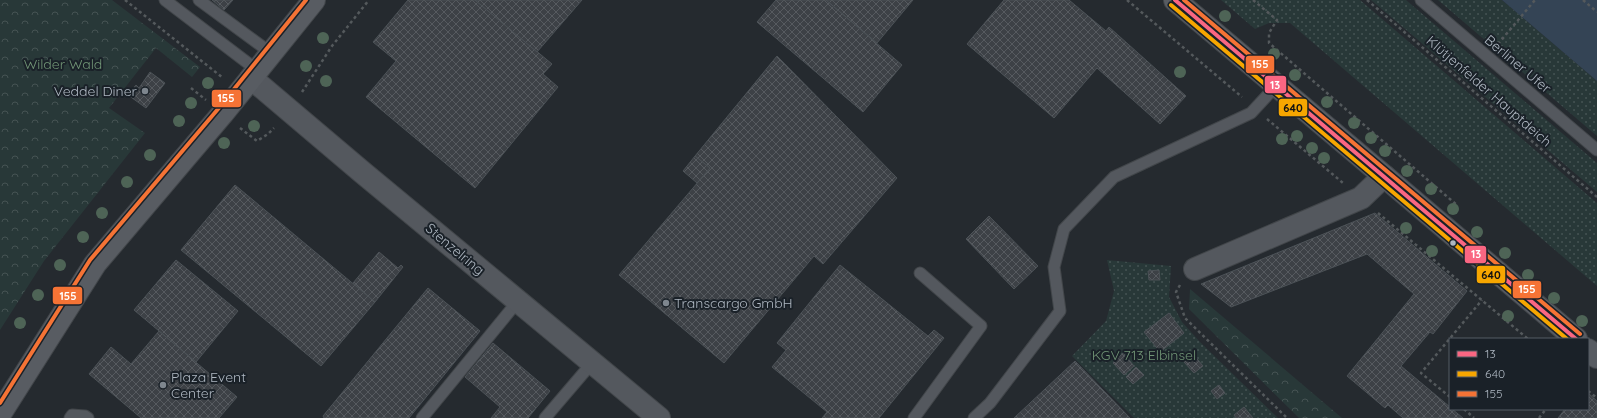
<svg xmlns="http://www.w3.org/2000/svg" width="1597" height="418" font-family="Quicksand,sans-serif">
	<style>
		.grass { fill: url(#grass-dots) }
		.forest { fill: url(#forest-crowns) }
		.water { fill: #344455 }
		.building { fill: url(#building-cross-hatch); stroke: #4c5257 }
		.lines { fill: none; stroke-linecap: round; stroke-linejoin: round }
		.lane-casing { stroke: #42464a; stroke-width: 13 }
		.street-casing { stroke: #42464a; stroke-width: 24 }
		.secondary-casing { stroke: #42464a; stroke-width: 24 }
		.path { stroke: #54595c; stroke-width: 2.5; stroke-dasharray: 3 3; stroke-linecap: butt }
		.lane { stroke: #54585e; stroke-width: 11 }
		.street { stroke: #54585e; stroke-width: 22 }
		.secondary { stroke: #585c62; stroke-width: 22 }
		.bus-1-casing { stroke: #1a2128; stroke-width: 7 }
		.bus-2-casing { stroke: #1a2128; stroke-width: 7 }
		.bus-3-casing { stroke: #1a2128; stroke-width: 7 }
		.bus-1 { stroke: #fa6682; stroke-width: 4 }
		.bus-2 { stroke: #f7a600; stroke-width: 4 }
		.bus-3 { stroke: #f57335; stroke-width: 4 }
		.tree { fill: #4e6456 }
		.poi-dot { fill: #7e868e; stroke: #1a2128; stroke-width: 1.5 }
		.bus-dot { fill: #aeb7c1; stroke: #1a2128; stroke-width: 1.5 }
		.labels { text-anchor: middle; stroke-width: 4; stroke-linejoin: round; paint-order: stroke }
		.park-label { font-size: 14px; fill: #709475; stroke: #1a2128 }
		.street-label { font-size: 14px; fill: #aeb7c1; stroke: #1a2128 }
		.poi-label { font-size: 14px; fill: #aeb7c1; stroke: #1a2128; text-anchor: start }
		.line-badge { stroke: #1a2128; stroke-width: 1.5 }
		.badge-label { font-size: 11px; text-anchor: middle; font-weight: bold; fill: #fff }
		.pale-badge-label { font-size: 11px; text-anchor: middle; font-weight: bold; fill: #111 }
	</style>
	<defs>
		<pattern id="grass-dots" width="8" height="8" patternUnits="userSpaceOnUse"><rect width="8" height="8" fill="#283838"/><path d="M2 2h.1M6 6h.1" fill="none" stroke="#455353" stroke-width="1.8" stroke-linecap="round"/></pattern>
		<pattern id="forest-crowns" width="20" height="18" patternUnits="userSpaceOnUse"><rect width="20" height="18" fill="#283838"/><path d="M2 6a3 3 0 1 1 6 0M12 15a3 3 0 1 1 6 0" fill="none" stroke="#455353"/></pattern>
		<pattern id="building-cross-hatch" width="8" height="8" patternUnits="userSpaceOnUse"><rect width="8" height="8" fill="#3d4146"/><path d="M0 0l8 8M0 8l8-8" fill="none" stroke="#565a5f"/></pattern>
	</defs>
	<rect width="100%" height="100%" fill="#252a2f"/>
	<g class="grass">
		<path d="M1221,0H1360L1597,203V286L1290,23H1269L1255,29Z"/>
		<path d="M1371,0H1406L1597,163V192Z"/>
		<path d="M1438,0H1502L1597,81V136Z"/>
		<path d="M1107,260L1171,266L1169,297L1182,322L1200,342L1278,418H1134L1072,356L1106,321L1114,291Z"/>
	</g>
	<g class="forest">
		<path d="M0,0H112L200,67L192,77L156,48L109,108L145,133L44,261L0,330Z"/>
		<path d="M1190,289L1342,418H1299L1189,309Z"/>
	</g>
	<path class="water" d="M1502,0H1597V81Z"/>
	<g class="building">
		<path d="M212,0H233L224,10Z"/>
		<path d="M408,0H475L552,64L543,74L558,87L475,188L366,97L396,61L373,42Z"/>
		<path d="M475,0H582L537,52Z"/>
		<path d="M776,0H826L902,65L863,112L757,22Z"/>
		<path d="M826,0H913L877,43Z"/>
		<path d="M1004,0H1069L1106,31L1109,27L1186,96L1160,124L1097,68L1054,118L967,44Z"/>
		<path d="M777,56L897,178L823,264L814,256L724,363L619,275L710,168L695,156Z"/>
		<path d="M150,72L165,83L146,108L128,95L136,85L139,88Z"/>
		<path d="M695,156L710,168L697,183L683,171Z"/>
		<path d="M235,185L375,302L321,366L181,250Z"/>
		<path d="M1375,213L1467,291L1433,334L1430,332L1401,366L1450,407V409H1452L1463,418H1403L1388,405L1385,408L1347,376L1414,294L1367,254L1231,307L1201,284Z"/>
		<path d="M989,216L1038,266L1014,289L966,239Z"/>
		<path d="M379,252L398,268L401,265L403,267L375,302L353,283Z"/>
		<path d="M176,260L238,311L196,362L134,310Z"/>
		<path d="M840,265L928,336L934,330L944,338L879,418H822L827,412L772,367L786,350L777,343Z"/>
		<path d="M1159,270L1160,280H1149L1148,271Z"/>
		<path d="M428,288L480,331L409,418H324L323,416Z"/>
		<path d="M1169,313L1184,333L1160,352L1144,332Z"/>
		<path d="M159,331L237,397L219,418H141L89,374L111,347L131,364Z"/>
		<path d="M493,343L550,391L528,418H491L500,407L465,377Z"/>
		<path d="M1123,353L1134,366L1124,375L1113,363Z"/>
		<path d="M1193,354L1203,366L1194,373L1184,362Z"/>
		<path d="M1075,361L1130,418H1014Z"/>
		<path d="M1136,367L1144,375L1133,384L1126,377Z"/>
		<path d="M1219,385L1225,393L1217,399L1211,391Z"/>
		<path d="M1588,393L1597,401V418H1558L1565,409H1588Z"/>
		<path d="M1244,407L1253,418H1236L1234,415Z"/>
	</g>
	<g class="lines">
		<g class="lane-casing">
			<g id="lane">
				<path d="M165,0L257,70"/>
				<path d="M199,0L271,53"/>
				<path d="M1421,0L1597,150"/>
				<path d="M70,418L72,415L85,416L88,418"/>
				<path d="M422,418L518,301"/>
				<path d="M545,418L592,363"/>
				<path d="M914,418L981,326L920,273"/>
				<path d="M974,418L990,403L1060,311L1054,267L1064,229L1114,177L1251,113L1276,86"/>
			</g>
		</g>
		<g class="street-casing">
			<g id="street">
				<path d="M251,78L362,172L659,418"/>
				<path d="M1195,269L1361,198L1384,176"/>
			</g>
		</g>
		<g class="secondary-casing">
			<g id="secondary">
				<path d="M1175,0L1384,176L1576,339"/>
				<path d="M1588,350L1597,357"/>
				<path d="M0,414L95,264L223,113L314,0"/>
			</g>
		</g>
		<g class="path">
			<path d="M125,0L223,78"/>
			<path d="M1127,0L1242,97"/>
			<path d="M1253,0L1277,20L1269,33V43L1458,206"/>
			<path d="M1367,0L1597,197"/>
			<path d="M1583,0L1597,12"/>
			<path d="M1498,44L1535,0"/>
			<path d="M191,88L206,100"/>
			<path d="M302,92L332,46L369,0"/>
			<path d="M1267,119L1343,183"/>
			<path d="M240,128L257,141L268,134L274,128"/>
			<path d="M1378,213L1528,339"/>
			<path d="M1180,285L1176,292L1185,318L1287,418"/>
			<path d="M1588,391L1597,398"/>
			<path d="M1450,397L1421,373L1482,300"/>
			<path d="M1464,409L1474,418"/>
			<path d="M1539,418L1546,409"/>
		</g>
		<use href="#lane" class="lane"/>
		<use href="#street" class="street"/>
		<use href="#secondary" class="secondary"/>
		<g class="bus-1-casing">
			<path id="bus-1" d="M1175,0L1576,339"/>
		</g>
		<g class="bus-2-casing">
			<path id="bus-2" d="M1171,5L1567,339"/>
		</g>
		<g class="bus-3-casing">
			<g id="bus-3">
				<path d="M1184,0L1580,334"/>
				<path d="M0,403L90,260L218,109L306,0"/>
			</g>
		</g>
		<use href="#bus-1" class="bus-1"/>
		<use href="#bus-2" class="bus-2"/>
		<use href="#bus-3" class="bus-3"/>
	</g>
	<g class="tree">
		<circle cx="1225" cy="16" r="6"/>
		<circle cx="323" cy="38" r="6"/>
		<circle cx="1274" cy="54" r="6"/>
		<circle cx="306" cy="66" r="6"/>
		<circle cx="1180" cy="72" r="6"/>
		<circle cx="1295" cy="75" r="6"/>
		<circle cx="326" cy="81" r="6"/>
		<circle cx="208" cy="83" r="6"/>
		<circle cx="1327" cy="102" r="6"/>
		<circle cx="191" cy="103" r="6"/>
		<circle cx="179" cy="121" r="6"/>
		<circle cx="1354" cy="123" r="6"/>
		<circle cx="254" cy="126" r="6"/>
		<circle cx="1297" cy="136" r="6"/>
		<circle cx="1371" cy="138" r="6"/>
		<circle cx="1282" cy="139" r="6"/>
		<circle cx="224" cy="143" r="6"/>
		<circle cx="1312" cy="148" r="6"/>
		<circle cx="1385" cy="151" r="6"/>
		<circle cx="150" cy="155" r="6"/>
		<circle cx="1324" cy="158" r="6"/>
		<circle cx="1407" cy="171" r="6"/>
		<circle cx="127" cy="182" r="6"/>
		<circle cx="1431" cy="189" r="6"/>
		<circle cx="1453" cy="209" r="6"/>
		<circle cx="102" cy="213" r="6"/>
		<circle cx="1406" cy="228" r="6"/>
		<circle cx="1477" cy="232" r="6"/>
		<circle cx="83" cy="237" r="6"/>
		<circle cx="1432" cy="251" r="6"/>
		<circle cx="1505" cy="253" r="6"/>
		<circle cx="60" cy="265" r="6"/>
		<circle cx="1528" cy="275" r="6"/>
		<circle cx="38" cy="295" r="6"/>
		<circle cx="1554" cy="298" r="6"/>
		<circle cx="1508" cy="316" r="6"/>
		<circle cx="1582" cy="321" r="6"/>
		<circle cx="20" cy="323" r="6"/>
	</g>
	<g class="poi-dot">
		<circle cx="145" cy="91" r="4"/>
		<circle cx="666" cy="303" r="4"/>
		<circle cx="163" cy="385" r="4"/>
	</g>
	<circle class="bus-dot" cx="1453" cy="243" r="3.5"/>
	<g class="labels">
		<g class="park-label">
			<text x="63" y="69">Wilder Wald</text>
			<text x="1144" y="360">KGV 713 Elbinsel</text>
		</g>
		<g class="street-label">
			<text transform="translate(1518 64) rotate(40)" y="5">Berliner Ufer</text>
			<text transform="translate(1489 91) rotate(41)" y="5">Klütjenfelder Hauptdeich</text>
			<text transform="translate(455 249) rotate(40)" y="5">Stenzelring</text>
		</g>
		<g class="poi-label">
			<text x="137" y="96" text-anchor="end">Veddel Diner</text>
			<text x="674" y="308">Transcargo GmbH</text>
			<text x="171" y="382">Plaza Event<tspan x="171" dy="16">Center</tspan></text>
		</g>
	</g>
	<g class="line-badge">
		<rect x="1245" y="55" width="30" height="19" rx="4" fill="#f57335"/>
		<rect x="1264" y="75" width="23" height="19" rx="4" fill="#fa6682"/>
		<rect x="211" y="89" width="31" height="19" rx="4" fill="#f57335"/>
		<rect x="1278" y="98" width="30" height="19" rx="4" fill="#f7a600"/>
		<rect x="1464" y="245" width="23" height="19" rx="4" fill="#fa6682"/>
		<rect x="1476" y="265" width="30" height="19" rx="4" fill="#f7a600"/>
		<rect x="1512" y="280" width="30" height="19" rx="4" fill="#f57335"/>
		<rect x="52" y="286" width="31" height="19" rx="4" fill="#f57335"/>
	</g>
	<g class="badge-label">
		<text x="1260" y="68">155</text>
		<text x="1275" y="89">13</text>
		<text x="226" y="102">155</text>
		<text x="1476" y="258">13</text>
		<text x="1527" y="293">155</text>
		<text x="68" y="300">155</text>
	</g>
	<g class="pale-badge-label">
		<text x="1293" y="112">640</text>
		<text x="1491" y="279">640</text>
	</g>
	<rect x="1449" y="338" width="140" height="72" fill="#1a2128" stroke="#555d65"/>
	<rect x="1457" y="351" width="20" height="6" fill="#fa6682" stroke="#555d65"/>
	<text x="1485" y="358" font-size="12" fill="#aeb7c1">13</text>
	<rect x="1457" y="371" width="20" height="6" fill="#f7a600" stroke="#555d65"/>
	<text x="1485" y="378" font-size="12" fill="#aeb7c1">640</text>
	<rect x="1457" y="391" width="20" height="6" fill="#f57335" stroke="#555d65"/>
	<text x="1485" y="398" font-size="12" fill="#aeb7c1">155</text>
</svg>
